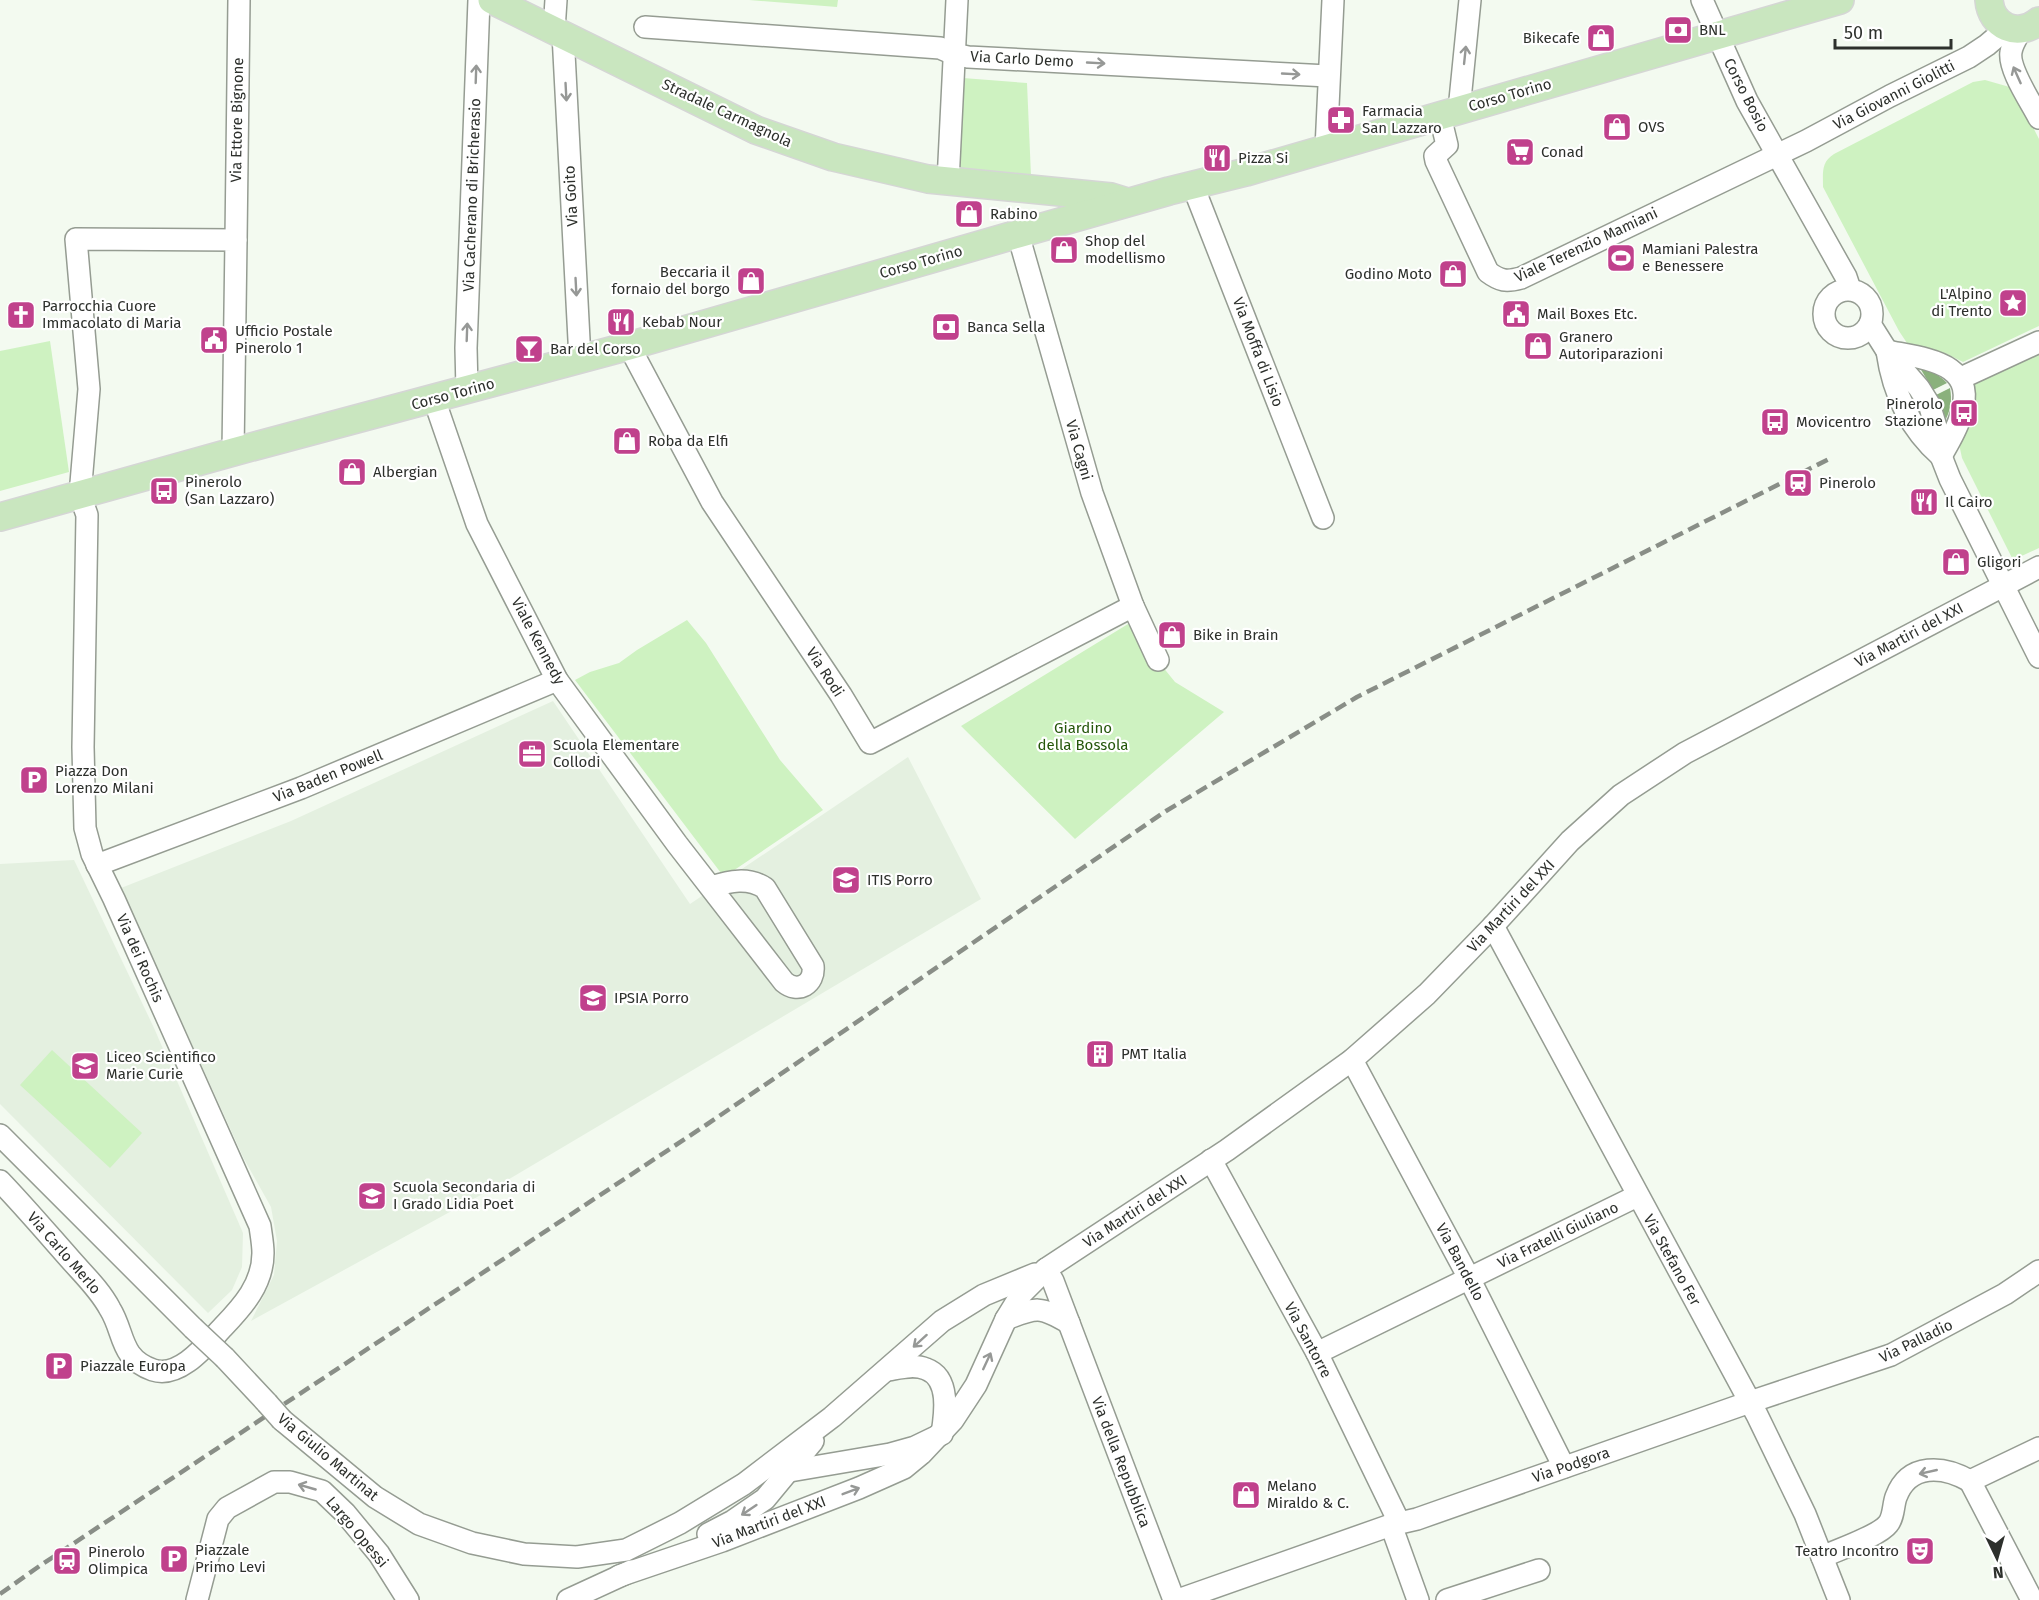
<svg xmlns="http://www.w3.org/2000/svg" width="2039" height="1600" font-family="'Fira Sans',sans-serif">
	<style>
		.built { fill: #e4f0e0 }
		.green { fill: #cef2c1 }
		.water { fill: #8ab17c }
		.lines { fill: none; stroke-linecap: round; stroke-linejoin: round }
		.minor-casing { stroke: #959c92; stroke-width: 24 }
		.major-casing { stroke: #d5d6d5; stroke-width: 30 }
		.minor { stroke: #fff; stroke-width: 21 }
		.major { stroke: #c9e6bf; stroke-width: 27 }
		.rail { stroke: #898e87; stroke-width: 4.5; stroke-dasharray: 12 6; stroke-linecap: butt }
		.minor-bridge-casing { stroke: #959c92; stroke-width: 24; stroke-linecap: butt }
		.minor-bridge { stroke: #fff; stroke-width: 21 }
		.oneway { stroke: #969896 }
		.labels { text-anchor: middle; stroke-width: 4.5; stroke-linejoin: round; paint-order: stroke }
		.poi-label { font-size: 15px; fill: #2d302c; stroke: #fff; text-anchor: start }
		.street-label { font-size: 15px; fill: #2d302c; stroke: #fff }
		.park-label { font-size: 15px; fill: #25560b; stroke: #fff }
	</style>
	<rect width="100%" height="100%" fill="#f3faf0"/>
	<g class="built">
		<path d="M553,701L690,904L908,757L981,899L499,1185L251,1321L274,1275L277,1241L271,1207L244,1159L121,888L291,821Z"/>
		<path d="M74,860L154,1028L243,1233L242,1267L232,1290L208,1313L0,1104V864Z"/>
	</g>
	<g class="green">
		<path d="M749,0H838L837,7Z"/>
		<path d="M963,78L1027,83L1031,176L958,171Z"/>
		<path d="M1985,80L2013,88L2039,139V326L1963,362L1945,353L1909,346L1899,331L1823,187C1823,173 1821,162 1834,154L1973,82Z"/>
		<path d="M50,341L69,472L0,491V351Z"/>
		<path d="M2039,353V548L2013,560L1962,458L1958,439C1975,420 1978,410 1974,384Z"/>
		<path d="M687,620L706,643L780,760L823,810L724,877L575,680L590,672L619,663L637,650Z"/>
		<path d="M1128,624L1175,682L1224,712L1075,839L961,726Z"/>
		<path d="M52,1050L142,1133L110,1168L20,1085Z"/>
	</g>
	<g class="water">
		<path d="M1920,368C1931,370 1938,374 1947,383L1933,390Z"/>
		<path d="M1950,388C1952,400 1951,408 1946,419L1936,395Z"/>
	</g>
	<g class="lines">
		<g class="minor-casing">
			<g id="minor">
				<path d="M1702,0L1747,101L1846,277L1850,289"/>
				<path d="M645,27L940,48L954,54L968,57L1328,76"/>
				<path d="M554,30L556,0"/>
				<path d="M2021,30C2017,37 2012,44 2011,52C2008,69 2031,102 2039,118"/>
				<path d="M563,34L580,359"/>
				<path d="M1459,110L1470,0"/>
				<path d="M1440,116L1447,145L1435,156L1436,161L1488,272C1500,281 1506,282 1521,278L1806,141L1890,96L1969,57L1987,45L2007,28"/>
				<path d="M1326,149L1333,0"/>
				<path d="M948,182L957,0"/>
				<path d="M1193,186L1323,518"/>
				<path d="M1018,234L1092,493L1133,606L1158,660"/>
				<path d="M236,240L239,0"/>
				<circle cx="1848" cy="314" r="24"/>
				<path d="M1870,324L1887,351L1919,388L1929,404L1937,430L1941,456L1950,479L2039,657"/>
				<path d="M629,346L712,502L841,695L870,743L1133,606"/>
				<path d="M1887,351C1926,359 1980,362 1960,418C1956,431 1948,444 1941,456C1909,428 1893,393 1887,351Z"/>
				<path d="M1961,378L2039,342"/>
				<path d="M467,390L466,348L479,0"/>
				<path d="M434,399L477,524L557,680L677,844L784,982C798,994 815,984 813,966L765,888C748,877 730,881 711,887"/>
				<path d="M97,865L301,788L557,680"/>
				<path d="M1493,926L1757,1415L1805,1514L1839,1600"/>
				<path d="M1352,1060L1469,1278L1564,1467"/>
				<path d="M0,1135L193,1328"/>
				<path d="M1211,1160L1317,1353L1399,1522"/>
				<path d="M0,1181C24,1206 47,1233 70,1259C84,1275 100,1290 110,1309C125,1333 119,1358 153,1370C180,1379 207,1344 223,1327C243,1306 263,1284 263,1253C263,1244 261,1234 260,1226L114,899L92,854L85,828L83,747L87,515L80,495L89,389L76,239L236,240L233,452"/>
				<path d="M1046,1269L1053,1281L1174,1600"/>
				<path d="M1006,1319C1037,1307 1040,1306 1069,1323"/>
				<path d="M1317,1353L1637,1196"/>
				<path d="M225,1358L267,1403"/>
				<path d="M282,1420L375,1497L419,1524L472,1543L524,1554L577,1557L626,1550L680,1523L744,1484L832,1417L942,1321L984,1295L1035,1274"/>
				<path d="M784,1472L890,1454L915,1447L942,1434C945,1415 951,1378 926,1369C914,1364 900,1368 888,1370"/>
				<path d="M1970,1481L2032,1600"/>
				<path d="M1391,1525L1418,1600"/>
				<path d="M708,1534L733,1521L765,1499L813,1441"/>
				<path d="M1822,1557C1837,1550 1879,1536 1888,1524C1894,1517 1893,1505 1896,1497C1909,1462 1944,1466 1970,1481L2039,1448"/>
				<path d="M619,1576L722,1541L859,1488L904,1468L921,1454L953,1420L976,1385L1006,1319L1022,1293L1046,1269L1227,1150L1352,1060L1427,994L1493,926L1570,841L1621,795L1685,753L2039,567"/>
				<path d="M197,1600L218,1519L227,1508L274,1482H290L322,1491L345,1513L379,1554L408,1600"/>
				<path d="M568,1600L631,1571"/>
				<path d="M1178,1600L1391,1525L1417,1519L1750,1402L1891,1355L2005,1294L2039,1271"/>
				<path d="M1447,1600L1539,1570"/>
			</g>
		</g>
		<g class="major-casing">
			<g id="major">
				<path d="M492,0L756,130L833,157L928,179L1111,197L1124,201"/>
				<path d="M1989,0C1991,27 2018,38 2039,21"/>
				<path d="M0,517L233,452L629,346L1018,234L1169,191L1246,172L1840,0"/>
			</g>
		</g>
		<use href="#minor" class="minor"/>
		<use href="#major" class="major"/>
		<path class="rail" d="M0,1594L41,1565L706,1125L1166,811L1357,697L1831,458"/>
		<g class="minor-bridge-casing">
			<g id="minor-bridge">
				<path d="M193,1328L225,1358"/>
				<path d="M267,1403L282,1420"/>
			</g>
		</g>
		<use href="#minor-bridge" class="minor-bridge"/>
	</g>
	<defs><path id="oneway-shaft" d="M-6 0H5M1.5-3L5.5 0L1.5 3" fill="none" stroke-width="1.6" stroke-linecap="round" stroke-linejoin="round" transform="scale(1.5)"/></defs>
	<g class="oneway">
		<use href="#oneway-shaft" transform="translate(1465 55) rotate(-84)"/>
		<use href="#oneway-shaft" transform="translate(1096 63) rotate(3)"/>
		<use href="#oneway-shaft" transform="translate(476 74) rotate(-88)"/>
		<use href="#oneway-shaft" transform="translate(1291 74) rotate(3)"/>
		<use href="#oneway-shaft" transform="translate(2017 75) rotate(-114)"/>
		<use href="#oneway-shaft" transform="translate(566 92) rotate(87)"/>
		<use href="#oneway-shaft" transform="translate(576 287) rotate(87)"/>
		<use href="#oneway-shaft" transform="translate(467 332) rotate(-88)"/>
		<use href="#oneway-shaft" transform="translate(920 1341) rotate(138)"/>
		<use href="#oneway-shaft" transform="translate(987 1361) rotate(-65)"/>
		<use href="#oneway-shaft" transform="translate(1928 1472) rotate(167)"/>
		<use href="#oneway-shaft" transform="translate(307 1487) rotate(-164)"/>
		<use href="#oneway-shaft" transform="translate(851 1491) rotate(-21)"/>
		<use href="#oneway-shaft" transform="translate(749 1510) rotate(146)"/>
	</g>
	<defs>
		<g id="bank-square" transform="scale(1.5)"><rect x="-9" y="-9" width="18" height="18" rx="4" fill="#c0418c" stroke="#fff"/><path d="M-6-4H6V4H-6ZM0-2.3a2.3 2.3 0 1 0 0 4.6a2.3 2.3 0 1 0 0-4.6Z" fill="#fff"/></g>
		<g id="shop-square" transform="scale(1.5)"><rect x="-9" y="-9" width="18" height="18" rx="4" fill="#c0418c" stroke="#fff"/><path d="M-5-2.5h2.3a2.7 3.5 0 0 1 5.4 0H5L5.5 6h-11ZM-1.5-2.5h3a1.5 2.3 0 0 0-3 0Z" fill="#fff"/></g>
		<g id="pharmacy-square" transform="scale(1.5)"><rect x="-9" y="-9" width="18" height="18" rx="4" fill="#c0418c" stroke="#fff"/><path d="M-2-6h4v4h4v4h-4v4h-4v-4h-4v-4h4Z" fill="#fff"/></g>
		<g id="supermarket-square" transform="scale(1.5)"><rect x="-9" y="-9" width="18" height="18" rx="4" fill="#c0418c" stroke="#fff"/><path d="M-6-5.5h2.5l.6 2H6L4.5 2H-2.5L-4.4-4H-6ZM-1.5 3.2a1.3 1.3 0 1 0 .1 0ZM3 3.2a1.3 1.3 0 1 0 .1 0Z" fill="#fff"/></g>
		<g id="restaurant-square" transform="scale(1.5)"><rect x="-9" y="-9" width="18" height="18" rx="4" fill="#c0418c" stroke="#fff"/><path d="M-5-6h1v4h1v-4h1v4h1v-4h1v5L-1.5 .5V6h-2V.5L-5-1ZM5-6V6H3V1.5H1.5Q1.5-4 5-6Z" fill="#fff"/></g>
		<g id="stadium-square" transform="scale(1.5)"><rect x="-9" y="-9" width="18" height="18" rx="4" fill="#c0418c" stroke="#fff"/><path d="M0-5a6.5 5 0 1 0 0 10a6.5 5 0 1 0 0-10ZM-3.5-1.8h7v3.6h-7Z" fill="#fff"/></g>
		<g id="sight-square" transform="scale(1.5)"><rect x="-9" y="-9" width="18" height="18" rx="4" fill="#c0418c" stroke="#fff"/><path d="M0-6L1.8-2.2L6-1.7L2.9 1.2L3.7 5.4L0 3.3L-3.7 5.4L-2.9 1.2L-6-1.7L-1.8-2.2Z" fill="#fff"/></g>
		<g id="civic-square" transform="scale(1.5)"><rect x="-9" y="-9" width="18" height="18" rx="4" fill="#c0418c" stroke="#fff"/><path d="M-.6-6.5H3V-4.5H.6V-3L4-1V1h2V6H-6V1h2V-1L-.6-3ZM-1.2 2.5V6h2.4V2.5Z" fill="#fff"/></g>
		<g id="church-square" transform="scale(1.5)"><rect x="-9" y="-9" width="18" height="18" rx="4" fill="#c0418c" stroke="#fff"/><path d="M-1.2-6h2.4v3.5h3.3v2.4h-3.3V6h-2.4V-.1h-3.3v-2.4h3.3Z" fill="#fff"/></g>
		<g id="bar-square" transform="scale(1.5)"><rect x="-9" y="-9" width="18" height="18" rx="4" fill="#c0418c" stroke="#fff"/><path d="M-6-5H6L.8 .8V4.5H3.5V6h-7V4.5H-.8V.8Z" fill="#fff"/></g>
		<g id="bus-square" transform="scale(1.5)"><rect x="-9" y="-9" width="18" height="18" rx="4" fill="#c0418c" stroke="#fff"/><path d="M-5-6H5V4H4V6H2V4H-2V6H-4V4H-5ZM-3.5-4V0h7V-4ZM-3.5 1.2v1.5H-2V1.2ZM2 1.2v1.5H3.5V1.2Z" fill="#fff"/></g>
		<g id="station-square" transform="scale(1.5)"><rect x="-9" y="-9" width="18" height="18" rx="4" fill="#c0418c" stroke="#fff"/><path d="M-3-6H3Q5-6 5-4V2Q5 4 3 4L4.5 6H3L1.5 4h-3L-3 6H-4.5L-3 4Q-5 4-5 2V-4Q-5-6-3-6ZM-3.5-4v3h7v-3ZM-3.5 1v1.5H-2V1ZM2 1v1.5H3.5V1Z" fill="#fff"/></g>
		<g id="office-square" transform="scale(1.5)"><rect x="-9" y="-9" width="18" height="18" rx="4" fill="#c0418c" stroke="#fff"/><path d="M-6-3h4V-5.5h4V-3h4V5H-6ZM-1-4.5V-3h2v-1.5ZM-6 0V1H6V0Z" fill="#fff"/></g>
		<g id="parking-square" transform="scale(1.5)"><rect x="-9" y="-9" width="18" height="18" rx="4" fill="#c0418c" stroke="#fff"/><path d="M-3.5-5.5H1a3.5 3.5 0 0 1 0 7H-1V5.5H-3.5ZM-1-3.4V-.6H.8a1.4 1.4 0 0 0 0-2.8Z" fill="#fff"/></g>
		<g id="school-square" transform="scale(1.5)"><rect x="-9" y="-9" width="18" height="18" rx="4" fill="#c0418c" stroke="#fff"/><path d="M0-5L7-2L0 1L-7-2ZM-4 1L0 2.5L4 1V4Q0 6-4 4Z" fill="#fff"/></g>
		<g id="building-square" transform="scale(1.5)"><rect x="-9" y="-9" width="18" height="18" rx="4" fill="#c0418c" stroke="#fff"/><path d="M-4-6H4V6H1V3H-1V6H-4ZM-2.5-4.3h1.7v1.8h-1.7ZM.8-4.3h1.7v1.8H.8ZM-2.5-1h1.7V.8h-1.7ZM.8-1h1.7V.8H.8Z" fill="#fff"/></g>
		<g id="theatre-square" transform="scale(1.5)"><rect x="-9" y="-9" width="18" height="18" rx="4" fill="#c0418c" stroke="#fff"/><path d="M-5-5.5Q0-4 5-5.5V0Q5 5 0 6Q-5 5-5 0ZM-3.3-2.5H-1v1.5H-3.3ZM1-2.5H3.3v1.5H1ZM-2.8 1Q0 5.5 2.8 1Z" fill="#fff"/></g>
	</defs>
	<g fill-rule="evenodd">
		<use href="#bank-square" x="1678" y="30"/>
		<use href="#shop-square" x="1601" y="38"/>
		<use href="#pharmacy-square" x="1341" y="120"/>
		<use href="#shop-square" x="1617" y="127"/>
		<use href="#supermarket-square" x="1520" y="152"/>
		<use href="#restaurant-square" x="1217" y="158"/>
		<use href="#shop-square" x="969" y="214"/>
		<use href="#shop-square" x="1064" y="250"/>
		<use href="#stadium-square" x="1621" y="258"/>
		<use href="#shop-square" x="1453" y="274"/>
		<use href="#shop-square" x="751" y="281"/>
		<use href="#sight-square" x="2013" y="303"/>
		<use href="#civic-square" x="1516" y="314"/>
		<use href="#church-square" x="21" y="315"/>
		<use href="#restaurant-square" x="621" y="322"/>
		<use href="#bank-square" x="946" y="327"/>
		<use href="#civic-square" x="214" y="340"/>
		<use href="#shop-square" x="1538" y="346"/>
		<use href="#bar-square" x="529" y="349"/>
		<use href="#bus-square" x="1964" y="413"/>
		<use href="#bus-square" x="1775" y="422"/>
		<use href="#shop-square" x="627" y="441"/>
		<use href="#shop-square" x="352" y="472"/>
		<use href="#station-square" x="1798" y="483"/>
		<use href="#bus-square" x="164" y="491"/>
		<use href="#restaurant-square" x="1924" y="502"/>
		<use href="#shop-square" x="1956" y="562"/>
		<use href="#shop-square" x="1172" y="635"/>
		<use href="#office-square" x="532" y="754"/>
		<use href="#parking-square" x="34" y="780"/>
		<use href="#school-square" x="846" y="880"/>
		<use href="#school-square" x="593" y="998"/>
		<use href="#building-square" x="1100" y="1054"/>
		<use href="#school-square" x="85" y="1066"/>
		<use href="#school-square" x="372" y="1196"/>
		<use href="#parking-square" x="59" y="1366"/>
		<use href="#shop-square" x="1246" y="1495"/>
		<use href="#theatre-square" x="1920" y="1551"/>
		<use href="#parking-square" x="174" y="1559"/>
		<use href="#station-square" x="67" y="1561"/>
	</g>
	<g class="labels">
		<g class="poi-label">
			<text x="1699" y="35">BNL</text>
			<text x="1580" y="43" text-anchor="end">Bikecafe</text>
			<text x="1362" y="116">Farmacia<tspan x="1362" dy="17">San Lazzaro</tspan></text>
			<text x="1638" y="132">OVS</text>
			<text x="1541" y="157">Conad</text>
			<text x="1238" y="163">Pizza Si</text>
			<text x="990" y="219">Rabino</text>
			<text x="1085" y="246">Shop del<tspan x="1085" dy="17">modellismo</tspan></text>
			<text x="1642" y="254">Mamiani Palestra<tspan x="1642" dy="17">e Benessere</tspan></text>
			<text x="730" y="277" text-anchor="end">Beccaria il<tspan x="730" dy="17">fornaio del borgo</tspan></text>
			<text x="1432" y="279" text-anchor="end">Godino Moto</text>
			<text x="1992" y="299" text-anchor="end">L'Alpino<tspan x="1992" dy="17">di Trento</tspan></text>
			<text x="42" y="311">Parrocchia Cuore<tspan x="42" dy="17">Immacolato di Maria</tspan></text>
			<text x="1537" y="319">Mail Boxes Etc.</text>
			<text x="642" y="327">Kebab Nour</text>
			<text x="967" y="332">Banca Sella</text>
			<text x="235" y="336">Ufficio Postale<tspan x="235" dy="17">Pinerolo 1</tspan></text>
			<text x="1559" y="342">Granero<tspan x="1559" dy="17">Autoriparazioni</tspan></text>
			<text x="550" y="354">Bar del Corso</text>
			<text x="1943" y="409" text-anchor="end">Pinerolo<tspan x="1943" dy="17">Stazione</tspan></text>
			<text x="1796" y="427">Movicentro</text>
			<text x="648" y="446">Roba da Elfi</text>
			<text x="373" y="477">Albergian</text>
			<text x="185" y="487">Pinerolo<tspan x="185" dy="17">(San Lazzaro)</tspan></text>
			<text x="1819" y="488">Pinerolo</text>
			<text x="1945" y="507">Il Cairo</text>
			<text x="1977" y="567">Gligori</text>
			<text x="1193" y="640">Bike in Brain</text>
			<text x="553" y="750">Scuola Elementare<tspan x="553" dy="17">Collodi</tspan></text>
			<text x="55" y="776">Piazza Don<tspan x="55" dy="17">Lorenzo Milani</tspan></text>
			<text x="867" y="885">ITIS Porro</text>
			<text x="614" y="1003">IPSIA Porro</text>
			<text x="1121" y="1059">PMT Italia</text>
			<text x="106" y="1062">Liceo Scientifico<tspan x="106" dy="17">Marie Curie</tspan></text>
			<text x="393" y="1192">Scuola Secondaria di<tspan x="393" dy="17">I Grado Lidia Poet</tspan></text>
			<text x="80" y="1371">Piazzale Europa</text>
			<text x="1267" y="1491">Melano<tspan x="1267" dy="17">Miraldo &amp; C.</tspan></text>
			<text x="195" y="1555">Piazzale<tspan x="195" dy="17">Primo Levi</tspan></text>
			<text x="1899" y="1556" text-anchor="end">Teatro Incontro</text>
			<text x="88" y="1557">Pinerolo<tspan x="88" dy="17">Olimpica</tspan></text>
		</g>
		<g class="street-label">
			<text transform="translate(1022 59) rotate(3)" y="5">Via Carlo Demo</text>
			<text transform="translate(1510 95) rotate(-16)" y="5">Corso Torino</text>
			<text transform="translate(1746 95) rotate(63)" y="5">Corso Bosio</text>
			<text transform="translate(1894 95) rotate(-27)" y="5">Via Giovanni Giolitti</text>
			<text transform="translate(727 113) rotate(25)" y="5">Stradale Carmagnola</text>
			<text transform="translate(237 120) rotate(-89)" y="5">Via Ettore Bignone</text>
			<text transform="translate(472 195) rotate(-88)" y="5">Via Cacherano di Bricherasio</text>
			<text transform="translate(571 196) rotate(-93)" y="5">Via Goito</text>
			<text transform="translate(1586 245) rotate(-25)" y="5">Viale Terenzio Mamiani</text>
			<text transform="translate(921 262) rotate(-16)" y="5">Corso Torino</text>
			<text transform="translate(1258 352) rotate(69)" y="5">Via Moffa di Lisio</text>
			<text transform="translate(453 394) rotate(-15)" y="5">Corso Torino</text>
			<text transform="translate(1079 450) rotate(74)" y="5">Via Cagni</text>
			<text transform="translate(1909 635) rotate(-28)" y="5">Via Martiri del XXI</text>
			<text transform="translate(538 641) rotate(62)" y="5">Viale Kennedy</text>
			<text transform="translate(825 672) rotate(57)" y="5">Via Rodi</text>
			<text transform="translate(328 776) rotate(-22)" y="5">Via Baden Powell</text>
			<text transform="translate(1511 906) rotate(-47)" y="5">Via Martiri del XXI</text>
			<text transform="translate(140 958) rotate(66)" y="5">Via dei Rochis</text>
			<text transform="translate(1135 1211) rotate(-33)" y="5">Via Martiri del XXI</text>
			<text transform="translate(1558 1235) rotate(-26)" y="5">Via Fratelli Giuliano</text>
			<text transform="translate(64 1253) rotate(49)" y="5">Via Carlo Merlo</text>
			<text transform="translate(1672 1260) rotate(61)" y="5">Via Stefano Fer</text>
			<text transform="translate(1460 1262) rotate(62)" y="5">Via Bandello</text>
			<text transform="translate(1308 1340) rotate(62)" y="5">Via Santorre</text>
			<text transform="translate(1916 1341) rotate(-26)" y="5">Via Palladio</text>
			<text transform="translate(328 1457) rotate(40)" y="5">Via Giulio Martinat</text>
			<text transform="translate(1121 1462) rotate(69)" y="5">Via della Repubblica</text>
			<text transform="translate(1571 1465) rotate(-19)" y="5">Via Podgora</text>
			<text transform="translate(769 1522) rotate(-21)" y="5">Via Martiri del XXI</text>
			<text transform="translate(357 1532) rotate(50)" y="5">Largo Opessi</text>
		</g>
		<g class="park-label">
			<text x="1083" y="733">Giardino<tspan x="1083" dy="17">della Bossola</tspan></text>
		</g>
	</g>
	<g transform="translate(1997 1558) rotate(175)" stroke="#ffffff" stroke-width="4.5" paint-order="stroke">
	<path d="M0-4.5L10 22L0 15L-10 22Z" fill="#2d302c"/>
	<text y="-9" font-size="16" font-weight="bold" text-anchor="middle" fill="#2d302c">N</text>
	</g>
	<path d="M1835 39v9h116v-9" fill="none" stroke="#2d302c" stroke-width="3"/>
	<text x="1844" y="39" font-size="18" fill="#2d302c" stroke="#ffffff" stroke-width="4.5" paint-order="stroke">50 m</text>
</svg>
